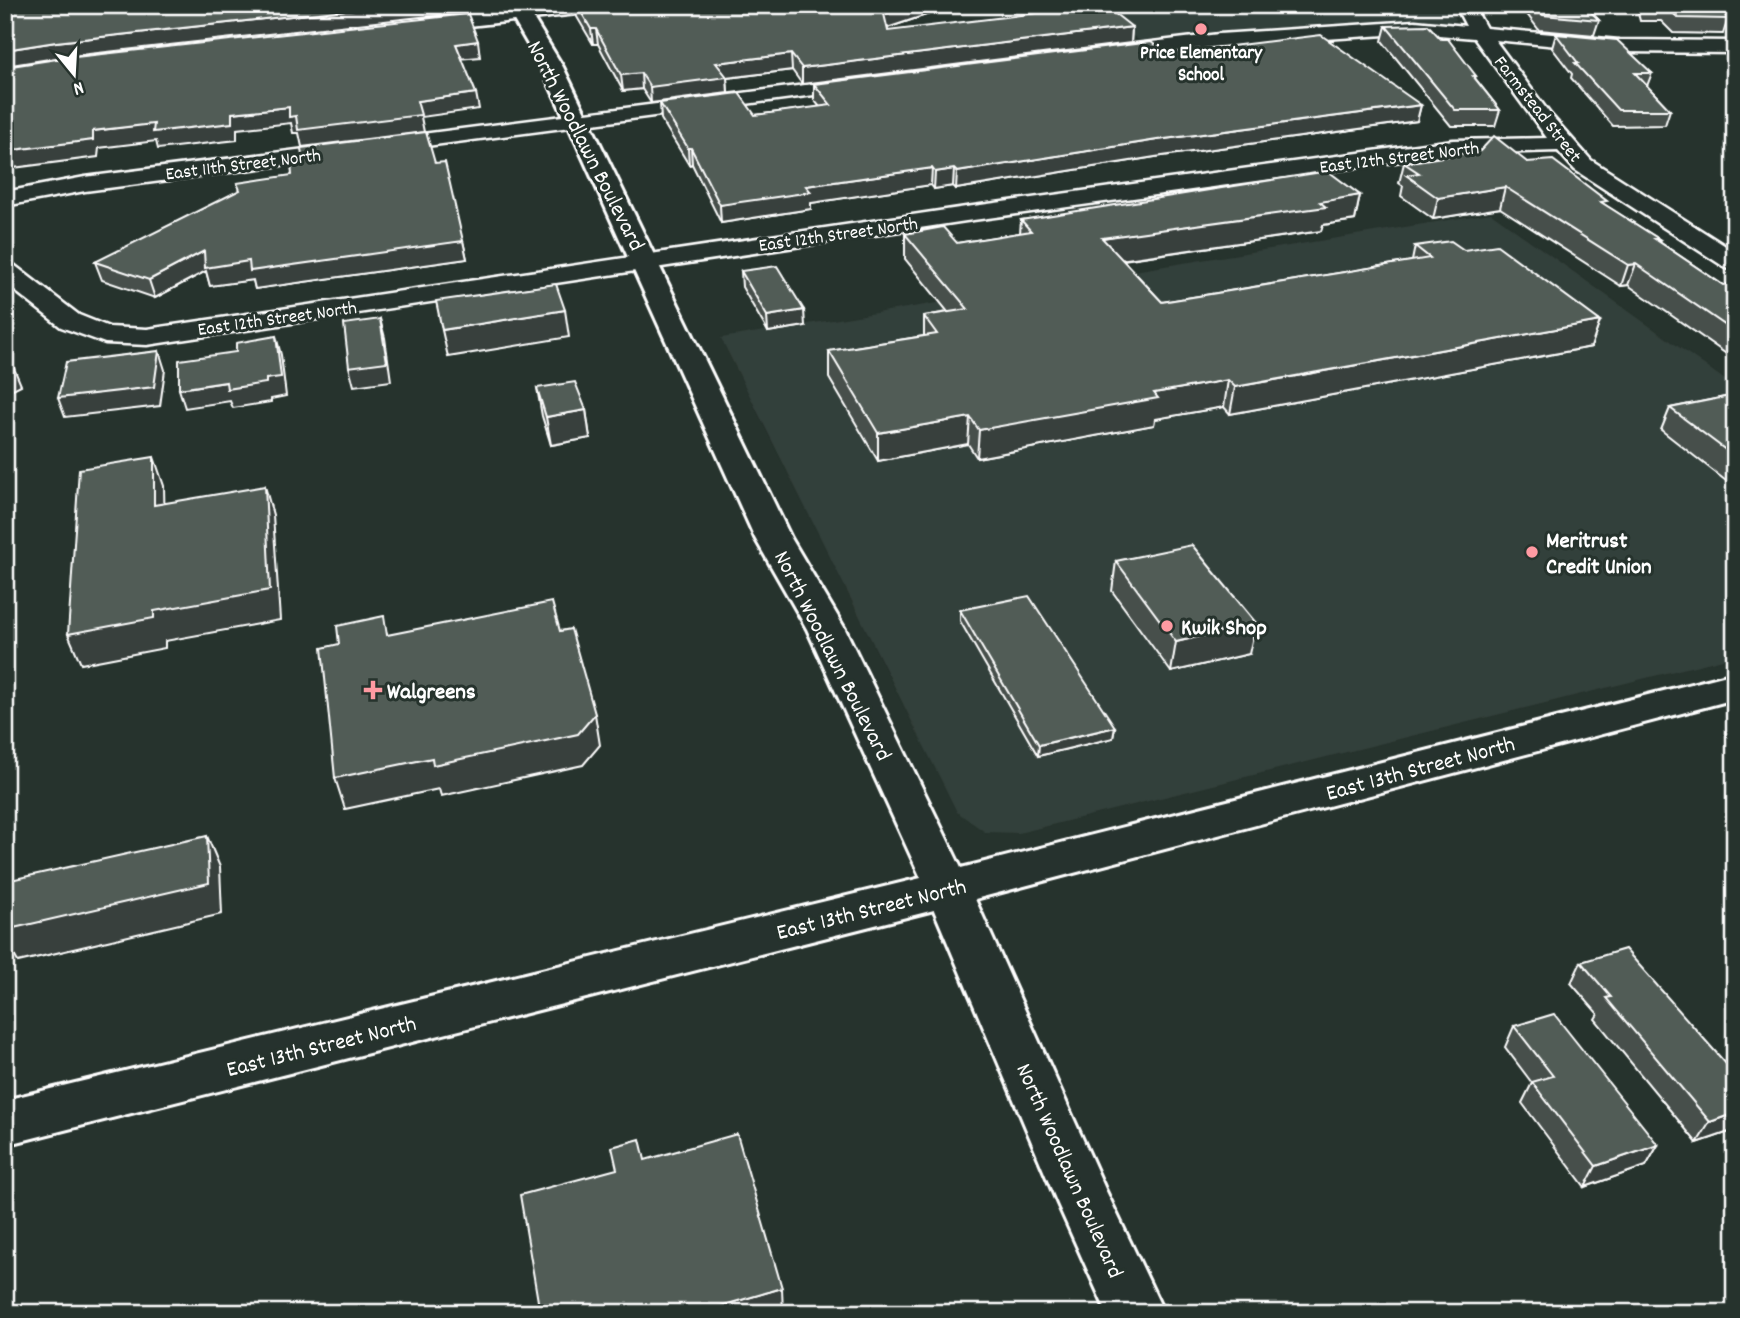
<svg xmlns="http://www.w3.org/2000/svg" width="1740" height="1318" font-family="Dekko,sans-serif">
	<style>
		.built { fill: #333f3a }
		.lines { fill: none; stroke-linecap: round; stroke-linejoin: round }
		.minor-casing { stroke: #fff; stroke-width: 5 }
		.secondary-casing { stroke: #fff; stroke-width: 6 }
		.minor { fill: #26332d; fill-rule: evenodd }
		.secondary { fill: #26332d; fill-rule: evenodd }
		.wall { fill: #464f4b; stroke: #fff; stroke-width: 2 }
		.shaded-wall { fill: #39403d; stroke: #fff; stroke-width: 2 }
		.building { fill: #515c57; stroke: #fff; stroke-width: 2 }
		.poi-dot { fill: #ff9aa2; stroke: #26332d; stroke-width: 2.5 }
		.labels { text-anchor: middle; stroke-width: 6; stroke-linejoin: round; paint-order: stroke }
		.far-poi-label { font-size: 19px; font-weight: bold; fill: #fff; stroke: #26332d }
		.far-street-label { font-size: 19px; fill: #fff; stroke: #26332d }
		.street-label { font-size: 23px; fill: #fff; stroke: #26332d }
		.poi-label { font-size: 23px; font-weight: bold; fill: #fff; stroke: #26332d; text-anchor: start }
	</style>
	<rect width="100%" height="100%" fill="#26332d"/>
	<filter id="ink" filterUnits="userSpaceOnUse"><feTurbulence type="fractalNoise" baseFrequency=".0143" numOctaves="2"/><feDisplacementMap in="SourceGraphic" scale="14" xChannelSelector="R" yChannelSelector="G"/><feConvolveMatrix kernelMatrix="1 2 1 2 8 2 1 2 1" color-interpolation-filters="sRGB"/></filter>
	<g filter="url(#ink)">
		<g class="built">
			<path d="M1093,5H1450L1456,20L1448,24L1336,23L1142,43Z"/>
			<path d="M1491,213L1735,387V656L1019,833L985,832L957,812L721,338Z"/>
		</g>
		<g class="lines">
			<g class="minor-casing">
				<g id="minor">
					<path d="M552,5H614L605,11L424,31L415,25L424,19Z"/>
					<path d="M1455,5H1473L1486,28L1619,40L1735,41V53L1619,52L1495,40L1550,114L1591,160L1735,252V270L1726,268L1575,170L1558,151L1453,154L966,221L147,345L105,343L61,327L5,283V263L14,265L79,315L109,327L147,329L966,207L1453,140L1547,138L1474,38L1415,33L1219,46L1110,59L1100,53L1110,47L1219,34L1415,21L1466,26Z"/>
					<path d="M860,78L867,80L870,84L867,88L85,191L5,206V192L85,177Z"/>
				</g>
			</g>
			<g class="secondary-casing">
				<path id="secondary" d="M505,5H525L563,67L791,538L845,629L961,868L1735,673V699L975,899L1105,1189L1164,1313H1107L1058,1204L934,910L5,1145V1100L921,878L807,629L755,538L566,120L541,67Z"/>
			</g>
			<use href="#minor" class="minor"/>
			<use href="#secondary" class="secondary"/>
		</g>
		<g class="wall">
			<path d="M575,5H956L887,28L888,31L1132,27L1131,43L802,84L792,70L727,78L728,93L651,103L642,89L623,91L598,44H593L577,17Z"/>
			<path d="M1520,5H1584L1599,20L1594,35L1539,30Z"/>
			<path d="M1636,5H1718L1728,19L1723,34L1673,33L1661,21H1640Z"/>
			<path d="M1386,26L1441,39L1476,76L1475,78L1500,110L1495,126H1451L1382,41Z"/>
			<path d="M1556,34L1652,73L1647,86L1670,110L1665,125L1613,126L1571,78L1572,74L1552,48Z"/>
			<path d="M1167,54L1421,105L1417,121L1155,157L956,189L953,186L934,189L931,185L811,203V209L721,223L692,164L689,165L661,119L660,103L755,115L820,107L814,100V84Z"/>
			<path d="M1527,162L1605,205L1659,239L1658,241L1723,285L1735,283V360L1628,285L1621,286L1500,208L1433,219L1401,196L1403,186L1399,183L1404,163Z"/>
			<path d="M435,163L463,241L467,259L255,289L253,280L210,286L206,271L155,298L102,280L95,262Z"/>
			<path d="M1360,195L1355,220L1323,225L1321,231L1123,260L1162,302L1412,261L1415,246L1464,250L1600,321L1591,347L1230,414L1224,407L1155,419L1154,425L977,458L968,444L878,461L829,378V351L924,336V316L948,312L905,259V234L957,243L1020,233L1021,220Z"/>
			<path d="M741,271L805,326L768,332L742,287Z"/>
			<path d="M537,388L586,410L590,438L551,445L542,416Z"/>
			<path d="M1735,395V488L1661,430L1670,408Z"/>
			<path d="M1116,561L1249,654L1171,672L1112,591Z"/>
			<path d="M960,610L1115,727L1113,738L1038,756L960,621Z"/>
			<path d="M1581,962L1735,1130L1697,1143L1595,1019L1598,1014L1571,983Z"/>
			<path d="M1514,1026L1658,1145L1646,1166L1585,1187L1522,1103L1532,1083L1505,1047Z"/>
		</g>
		<g class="shaded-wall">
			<path d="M391,5H464L465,12L62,57L5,66V50L56,42Z"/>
			<path d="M912,5H956L884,29V14Z"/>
			<path d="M1132,27L1131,43L802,84V68Z"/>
			<path d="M591,29H596L598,44H593Z"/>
			<path d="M478,41L480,57L458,59L456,44Z"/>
			<path d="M791,54L792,70L727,78L728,93L651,103L650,87L716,63Z"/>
			<path d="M641,73L642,89L623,91L621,75Z"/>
			<path d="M476,93L479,109L421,117L424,132L302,147L299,133H293L291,123L237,129V140L158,149L156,141L99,148L98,157L5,169V151L93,131L232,113L289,107L417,101Z"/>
			<path d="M1421,105L1417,121L1155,157L956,189L957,172L1157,140Z"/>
			<path d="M688,148H691L692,164L689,165Z"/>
			<path d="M932,168L931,185L811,203V209L721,223L720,205L806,186Z"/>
			<path d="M954,169L953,186L934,189L935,172Z"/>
			<path d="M1505,187L1500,208L1433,219L1438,198Z"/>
			<path d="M1360,195L1355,220L1323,225L1321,231L1099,263L1102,238Z"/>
			<path d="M463,241L467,259L255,289L253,280L210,286L206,271L155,298L149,280L204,251L249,261Z"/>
			<path d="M1636,264L1628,285L1621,286L1628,265Z"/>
			<path d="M565,310L569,337L448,357L442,330Z"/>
			<path d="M804,310L805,326L768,332L767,316Z"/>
			<path d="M380,319L385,338L391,381L354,386L349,367Z"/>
			<path d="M1600,321L1591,347L1230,414L1235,387Z"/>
			<path d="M276,336L281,355L286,396L271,399V402L233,408L230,401L185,408L179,389L226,382L266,379Z"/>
			<path d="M159,351L165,370L160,406L65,417L58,398Z"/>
			<path d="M13,366L21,385L5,393V370Z"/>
			<path d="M1228,380L1224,407L1155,419L1154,425L977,458L979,430L1154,393Z"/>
			<path d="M586,410L590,438L551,445L546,417Z"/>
			<path d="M970,417L968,444L878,461V433Z"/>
			<path d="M154,457L164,486L165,534L154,505Z"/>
			<path d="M265,486L273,515L280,620L165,641V648L81,664L68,634L154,611Z"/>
			<path d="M1256,623L1249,654L1171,672L1176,642Z"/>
			<path d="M595,714L600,745L583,765L441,796L439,789L345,809L335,778Z"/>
			<path d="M1115,727L1113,738L1038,756L1039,745Z"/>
			<path d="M207,836L220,867L222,914L18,962L5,939V930Z"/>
			<path d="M1735,1113V1130L1697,1143L1710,1122Z"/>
			<path d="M1658,1145L1646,1166L1585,1187L1596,1166Z"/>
			<path d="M782,1288L783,1313H697Z"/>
		</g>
		<g class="building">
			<path d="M5,5H391L56,42L5,50Z"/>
			<path d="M577,5H912L884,14L888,31L1104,5L1132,27L802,68L791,54L716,63L727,77L650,87L641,73L621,75L596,29H591Z"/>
			<path d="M1535,5H1584L1599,20L1543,15Z"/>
			<path d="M1718,5L1728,19L1678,18L1666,6L1645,5Z"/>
			<path d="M468,14L478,41L456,44L476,93L417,101L421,115L298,130L296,116L289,117V107L232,113V123L153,132L154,124L93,131V140L5,151V67L57,59Z"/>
			<path d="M1428,25L1441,39H1448L1476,76H1473L1500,110H1455L1386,26Z"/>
			<path d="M1556,34L1617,40L1652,73H1635L1670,110H1618L1575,63H1578Z"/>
			<path d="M1321,35L1421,105L1157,140L957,172L954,169L935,172L932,168L806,186L811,192L720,205L691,148H688L660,103L739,93L755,115L831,105L814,84L1151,42L1167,54Z"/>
			<path d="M426,132L435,163L445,162L463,241L250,271L249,261L205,268L204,251L149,280L95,262L240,190L237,183L292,175L291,164L303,163L301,148Z"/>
			<path d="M1494,136L1527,162L1553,160L1607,201L1601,202L1659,239H1655L1723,285L1735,283V332L1636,264L1628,265L1505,187L1438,198L1406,175L1419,173L1404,163L1480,151Z"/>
			<path d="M1328,171L1360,195L1320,202L1326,207L1102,238L1162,302L1430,258L1415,246L1451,241L1464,250L1497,245L1600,321L1235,387L1228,380L1154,393L1158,398L979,430L970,417L878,433L829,351L937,334L924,316L968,309L905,234L943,227L957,243L1031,231L1021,220Z"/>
			<path d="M777,266L804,310L767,316L741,271Z"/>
			<path d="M556,284L565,310L442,330L436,301Z"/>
			<path d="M380,319L387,362L349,367L344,324Z"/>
			<path d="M276,336L281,377L266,379V383L227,389L226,382L179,389V360L236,352V343Z"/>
			<path d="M159,351L154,387L58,398L66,362Z"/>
			<path d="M5,357L13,366L5,370Z"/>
			<path d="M575,382L586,410L546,417L537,388Z"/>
			<path d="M1735,395V457L1670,408Z"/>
			<path d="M154,457V505L265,486L270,590L154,611V618L68,634L79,469Z"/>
			<path d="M1192,545L1256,623L1176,642L1116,561Z"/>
			<path d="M1029,596L1115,727L1039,745L960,610Z"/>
			<path d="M552,602L560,631L571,629L595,714L578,734L433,765L432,758L335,778L322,648L339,644L337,626L384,616L387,635Z"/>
			<path d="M207,836L209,883L5,930L6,881Z"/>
			<path d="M1625,949L1735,1074V1113L1710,1122L1606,998L1611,997L1581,962Z"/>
			<path d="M1554,1014L1658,1145L1596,1166L1532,1082L1553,1076L1514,1026Z"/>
			<path d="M737,1134L782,1288L697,1313H540L520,1195L617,1169L612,1147L640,1139L645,1160Z"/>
		</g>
	</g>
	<g class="poi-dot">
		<circle cx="1201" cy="29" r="7"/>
		<circle cx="1532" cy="552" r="7"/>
		<circle cx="1167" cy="626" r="7"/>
		<path d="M369.5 679.5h7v7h7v7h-7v7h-7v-7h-7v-7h7z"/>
	</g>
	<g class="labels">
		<g class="far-poi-label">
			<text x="1201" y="58">Price Elementary<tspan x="1201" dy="22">School</tspan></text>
		</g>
		<g class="far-street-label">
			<text transform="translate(1539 108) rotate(52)" y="7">Farmstead Street</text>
			<text transform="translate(1399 156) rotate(-7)" y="7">East 12th Street North</text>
			<text transform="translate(243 163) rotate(-7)" y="7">East 11th Street North</text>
			<text transform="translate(838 233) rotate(-8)" y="7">East 12th Street North</text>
			<text transform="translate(277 317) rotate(-8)" y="7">East 12th Street North</text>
		</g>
		<g class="street-label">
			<text transform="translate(587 145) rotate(63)" y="8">North Woodlawn Boulevard</text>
			<text transform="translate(834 655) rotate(63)" y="8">North Woodlawn Boulevard</text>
			<text transform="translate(1420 767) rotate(-15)" y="8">East 13th Street North</text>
			<text transform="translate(871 908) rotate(-14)" y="8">East 13th Street North</text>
			<text transform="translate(321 1045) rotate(-14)" y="8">East 13th Street North</text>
			<text transform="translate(1071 1170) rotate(66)" y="8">North Woodlawn Boulevard</text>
		</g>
		<g class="poi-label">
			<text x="1546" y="547">Meritrust<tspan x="1546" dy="26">Credit Union</tspan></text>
			<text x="1181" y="634">Kwik Shop</text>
			<text x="387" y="698">Walgreens</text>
		</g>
	</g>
	<rect width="1740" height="1318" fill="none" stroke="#26332d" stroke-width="28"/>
	<rect x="14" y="14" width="1712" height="1290" fill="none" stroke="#fff" stroke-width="2.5" filter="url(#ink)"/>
	<g transform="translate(74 74) rotate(162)" stroke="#26332d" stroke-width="5" paint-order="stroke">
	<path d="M0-5L12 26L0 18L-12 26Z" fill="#ffffff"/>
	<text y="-10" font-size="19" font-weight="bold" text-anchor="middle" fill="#ffffff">N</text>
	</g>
</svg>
